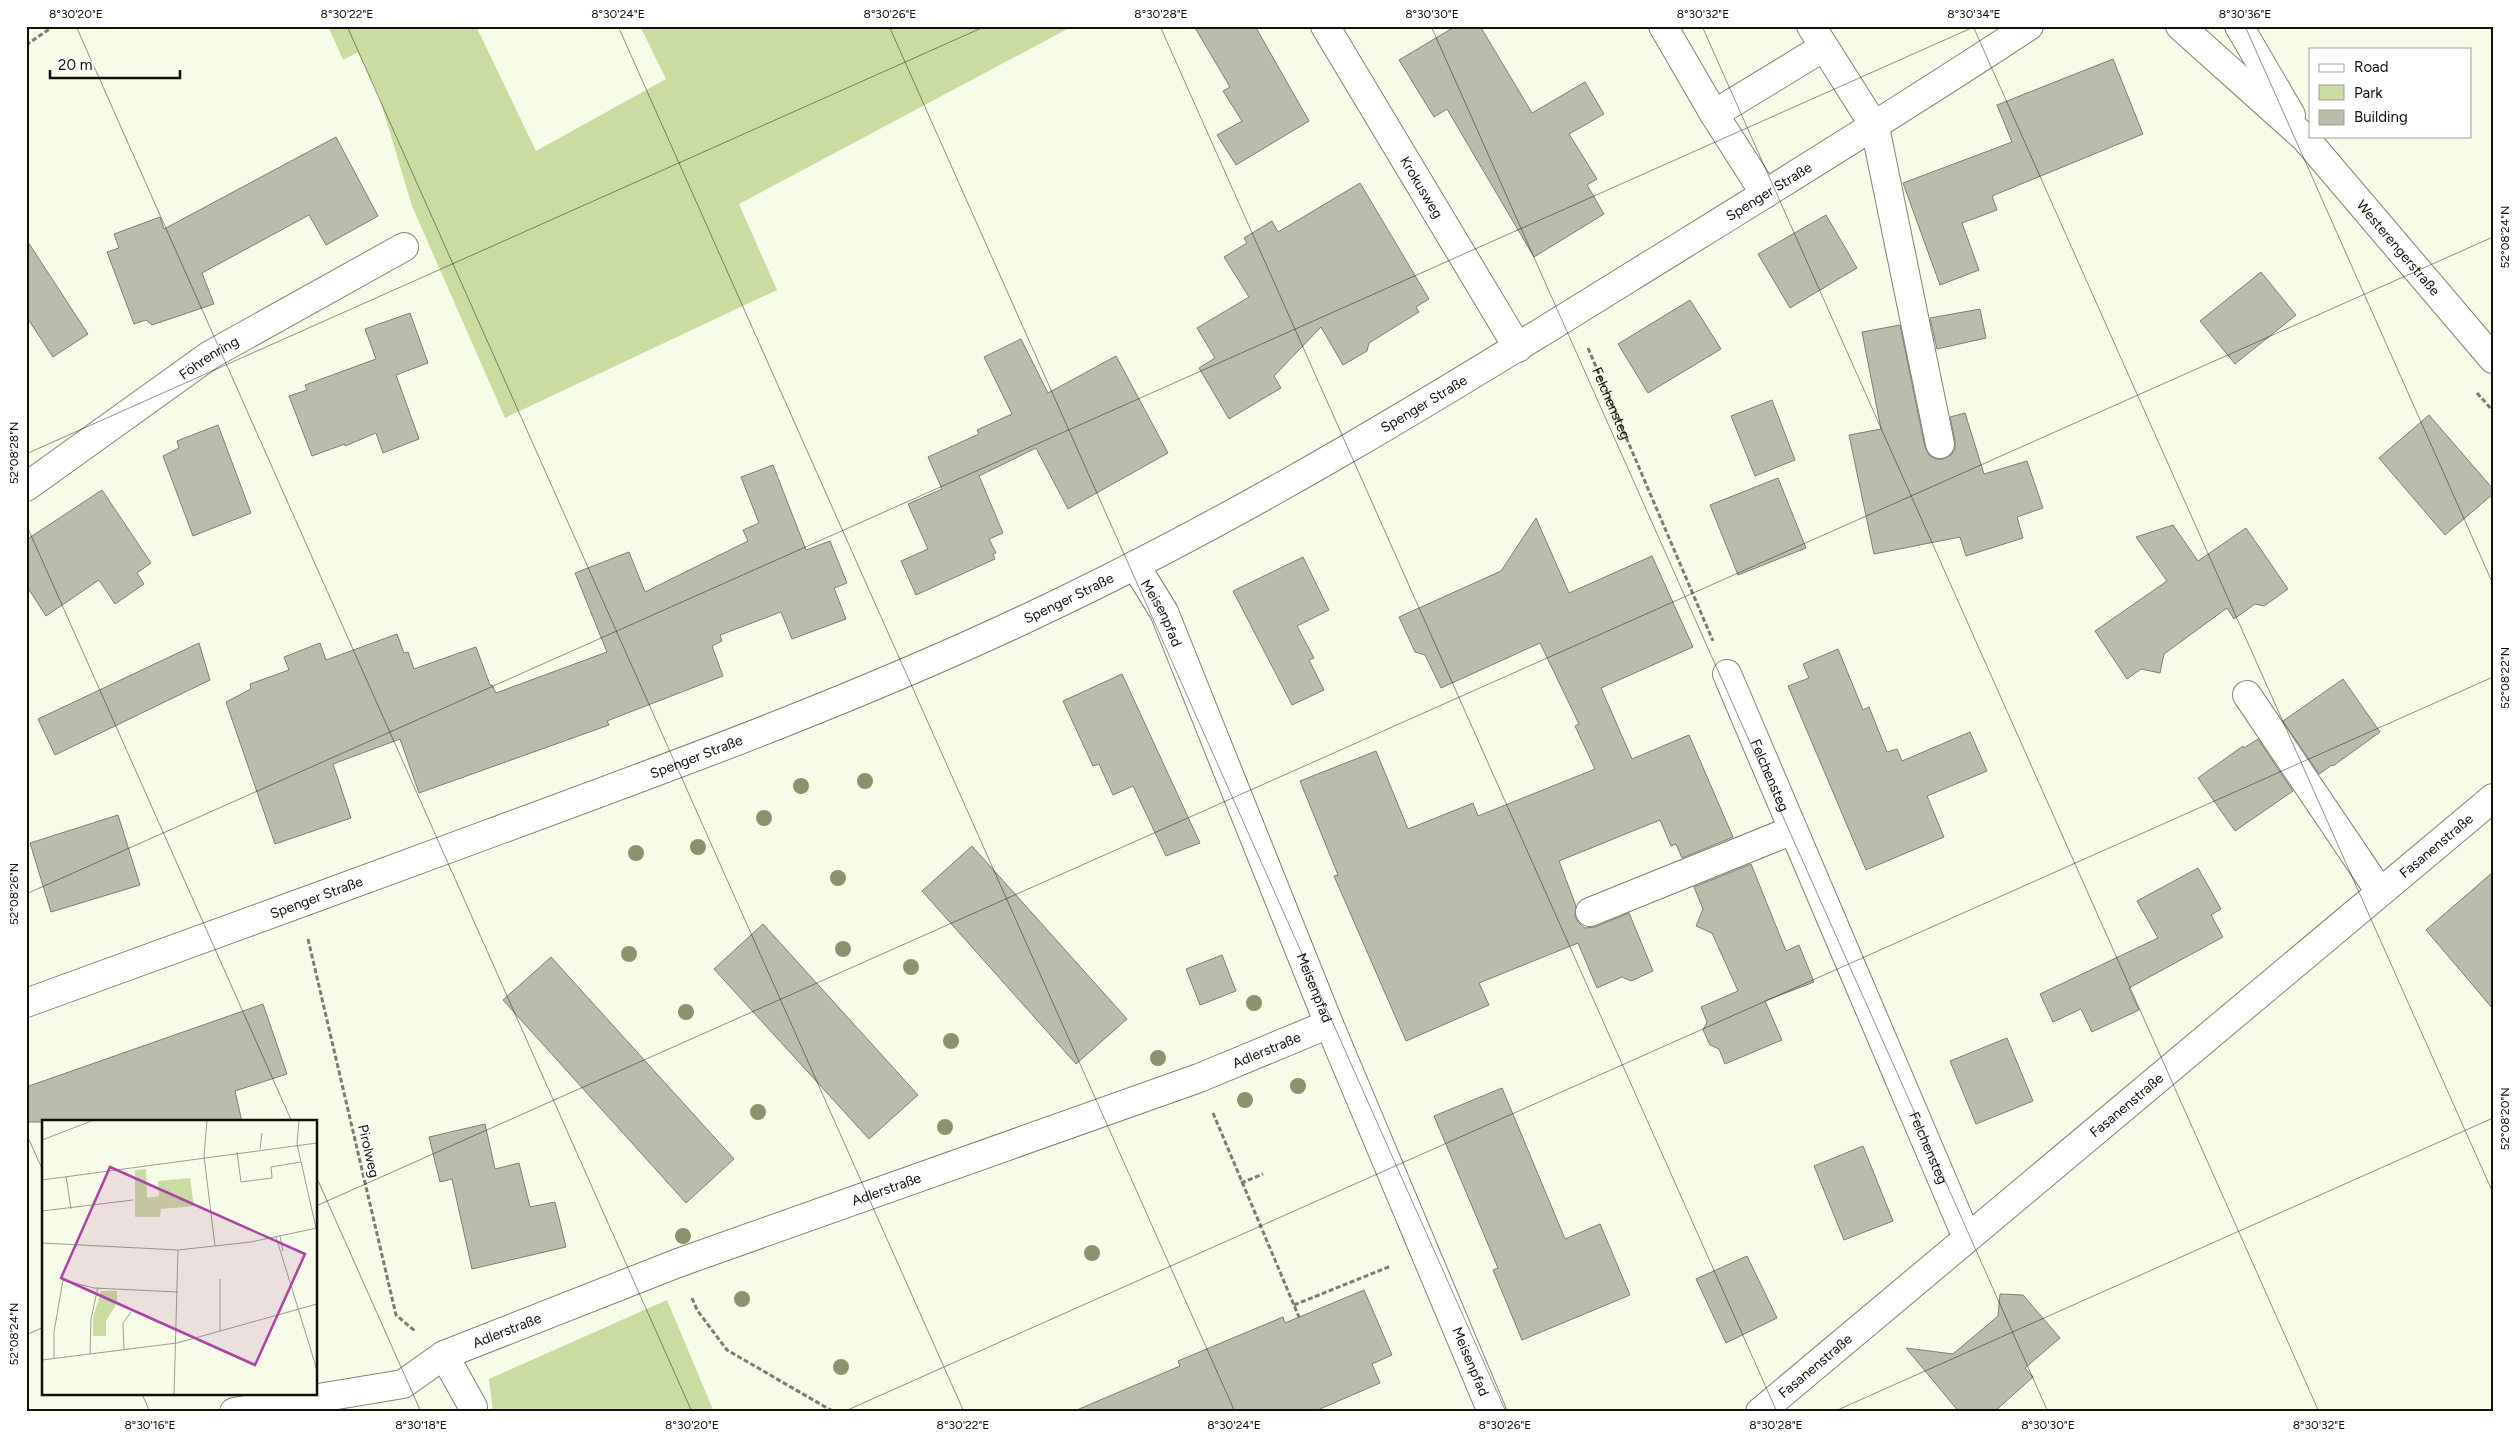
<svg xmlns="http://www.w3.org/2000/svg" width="2519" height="1438" font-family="Figtree,sans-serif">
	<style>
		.green { fill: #cadca1 }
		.building { fill: #b8beab; stroke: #7c8170 }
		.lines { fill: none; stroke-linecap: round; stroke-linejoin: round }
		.minor-casing { stroke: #7e8472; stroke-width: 30 }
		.path { stroke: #7a7d70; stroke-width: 3; stroke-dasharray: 5 2.5; stroke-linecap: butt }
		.minor { stroke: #fff; stroke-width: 28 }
		.tree { fill: #8a936d }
		.ticks { fill: none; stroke: #0e1009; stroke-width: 1; stroke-opacity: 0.45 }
		.labels { text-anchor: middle; stroke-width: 4.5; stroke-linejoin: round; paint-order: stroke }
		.street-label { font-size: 14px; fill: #0e1009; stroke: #fff }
		.inset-road { fill: none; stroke: #999e8f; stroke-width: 1 }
		.view { fill: #ad43a4; fill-opacity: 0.15; stroke: #ad43a4; stroke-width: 2.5 }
		.inset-edge { fill: none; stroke: #0e1009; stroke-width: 2.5 }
		.neatline { fill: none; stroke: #0e1009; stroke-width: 2 }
		.ticks-label { font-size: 12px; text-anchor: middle; fill: #0e1009 }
	</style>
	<rect width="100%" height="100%" fill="#f6fce8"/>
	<g class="green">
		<path d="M328,26H476L536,151L666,79L640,26H1073L739,204L777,290L505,418L412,206L379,96L358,52L343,60Z"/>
		<path d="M667,1300L714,1412H493L489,1379Z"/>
	</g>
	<g class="building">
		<path d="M1194,26H1255L1309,121L1236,165L1217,135L1242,121L1223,91L1230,87Z"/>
		<path d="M1456,26H1480L1532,113L1585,82L1604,114L1569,134L1597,179L1587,185L1604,214L1534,257L1447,109L1434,117L1399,60Z"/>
		<path d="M2113,59L2143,134L1992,196L1997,210L1962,223L1979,270L1940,285L1903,183L2012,142L1997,105Z"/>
		<path d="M336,137L378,216L326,245L309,215L202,273L214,304L152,325L146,320L134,324L107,252L119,248L114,234L160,217L164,229Z"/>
		<path d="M1360,183L1429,299L1416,307L1419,312L1369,343L1367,351L1343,365L1321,327L1274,376L1281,388L1229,419L1199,368L1215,358L1197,328L1249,297L1224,257L1247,243L1244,238L1272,221L1278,232Z"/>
		<path d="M1826,215L1857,268L1790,308L1758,254Z"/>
		<path d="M26,239L88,334L53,357L26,316Z"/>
		<path d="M2261,272L2296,315L2235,364L2200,321Z"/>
		<path d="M1690,300L1721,349L1648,393L1618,344Z"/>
		<path d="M1980,309L1986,338L1937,349L1930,318Z"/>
		<path d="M410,313L428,363L396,375L419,439L383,453L376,433L345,446V444L312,456L289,396L307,390L305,385L376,359L365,329Z"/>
		<path d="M1900,325L1925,447L1929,455L1935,459H1943L1951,455L1955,449V441L1950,417L1965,413L1984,474L2027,461L2043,508L2017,517L2023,538L1966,556L1960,537L1874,554L1849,435L1881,429L1862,332Z"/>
		<path d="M1021,339L1048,393L1116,356L1168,453L1068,509L1036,448L979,476L1003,533L989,539L996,553L993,554L995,559L916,595L901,561L928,549L908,504L942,489L928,457L979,434L977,430L1012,414L984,357Z"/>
		<path d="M1772,400L1795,460L1755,476L1731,416Z"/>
		<path d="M2429,415L2493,489V494L2445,535L2379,458Z"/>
		<path d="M218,425L251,513L193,536L163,456L179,448L177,441Z"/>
		<path d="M773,465L806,550L830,541L847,583L834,588L846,619L792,639L781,612L720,635L722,641L712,646L723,676L607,721L609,725L419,793L400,739L333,764L351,818L275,844L226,702L251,689L250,684L289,670L284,657L320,643L326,660L397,634L404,653L408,652L414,669L476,647L490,685H492L496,693L607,652L575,573L629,552L645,592L748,541L743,530L759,523L741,477Z"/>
		<path d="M1778,478L1806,548L1738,575L1710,505Z"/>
		<path d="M102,490L151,563L137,573L144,584L115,604L99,580L46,616L26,585V540Z"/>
		<path d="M1536,518L1569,593L1652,556L1693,647L1601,688L1632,759L1689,735L1733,837L1682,858L1676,844L1671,846L1660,820L1559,861L1576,906L1575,917L1580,924L1585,928L1595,927L1629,913L1653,971L1631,981L1622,977L1597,988L1578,943L1479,983L1489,1005L1406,1041L1334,876L1338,875L1300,781L1376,751L1408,829L1473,803L1478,816L1595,769L1575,726L1579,724L1540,643L1441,688L1425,655L1415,652L1399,617L1501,571Z"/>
		<path d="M2173,525L2198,561L2246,528L2288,589L2264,606L2255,604L2234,619L2227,608L2164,654L2160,673L2141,669L2127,679L2095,631L2167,581L2136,537Z"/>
		<path d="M1303,557L1329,610L1297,626L1314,658L1309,660L1324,690L1292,705L1233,591Z"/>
		<path d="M199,643L210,680L55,755L38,719Z"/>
		<path d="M1838,649L1863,710L1869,707L1887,752L1897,749L1902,761L1970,732L1987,771L1927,796L1944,837L1866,870L1788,686L1809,678L1803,664Z"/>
		<path d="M1122,674L1200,843L1166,856L1133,786L1113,795L1099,764L1093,766L1063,701Z"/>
		<path d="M2343,679L2380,732L2333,766L2332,765L2319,774L2283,721Z"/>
		<path d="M2258,739L2293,791L2235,831L2198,778L2243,746L2244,748Z"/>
		<path d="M118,815L140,885L51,912L30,843Z"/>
		<path d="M972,846L1127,1019L1076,1064L922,891Z"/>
		<path d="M1751,864L1786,951L1799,945L1814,982L1765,1001L1782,1040L1725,1064L1719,1049L1710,1045L1703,1030L1707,1022L1701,1007L1738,991L1712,933L1696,926L1703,909L1694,887Z"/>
		<path d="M2198,868L2221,909L2211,915L2223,937L2129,988L2139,1010L2092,1032L2081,1009L2053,1022L2040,994L2158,938L2137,901Z"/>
		<path d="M2493,872V1009L2426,930Z"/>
		<path d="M763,924L918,1095L869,1139L714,969Z"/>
		<path d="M1222,955L1236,991L1200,1005L1186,969Z"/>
		<path d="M551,957L734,1159L686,1203L503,1000Z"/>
		<path d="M263,1004L287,1074L235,1091L242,1122H26V1087Z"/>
		<path d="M2007,1038L2033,1101L1976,1124L1950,1061Z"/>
		<path d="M1502,1088L1565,1239L1600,1224L1630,1295L1522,1340L1493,1270L1498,1268L1434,1116Z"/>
		<path d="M485,1124L495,1169L519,1163L530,1207L555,1202L566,1247L472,1269L452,1179L440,1182L429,1137Z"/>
		<path d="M1863,1146L1893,1221L1844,1240L1814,1166Z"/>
		<path d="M1747,1256L1777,1318L1726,1343L1696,1279Z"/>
		<path d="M1364,1290L1392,1355L1372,1364L1380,1383L1313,1412H1072L1180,1366L1178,1361L1283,1317L1285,1323Z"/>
		<path d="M2000,1294L2023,1295L2060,1338L2025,1368L2033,1377L1994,1412H1959L1906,1348L1953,1354L1998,1316Z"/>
	</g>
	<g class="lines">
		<g class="minor-casing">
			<g id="minor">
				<path id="s2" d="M1325,26L1518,348"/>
				<path d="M1663,26L1714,114L1765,194"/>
				<path d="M1811,26L1875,127L1940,444"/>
				<path id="s3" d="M2180,26L2305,138L2493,359"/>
				<path d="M2239,26L2291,115"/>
				<path d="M1714,114L1824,47"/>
				<path id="s4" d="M26,487L210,355L404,247"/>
				<path id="s5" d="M1135,565L1164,612L1329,1024L1492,1412"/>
				<path id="s6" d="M1727,674L1967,1238"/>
				<path d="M2247,695L2380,892"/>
				<path d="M1590,912L1793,830"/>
				<path id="s7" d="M26,1003C182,947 336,890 491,833C684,762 878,691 1063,601C1258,507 1446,392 1629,278C1763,195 1897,113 2029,26"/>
				<path d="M444,1355L473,1407V1412"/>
				<path id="s8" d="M234,1412L403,1384L444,1355L678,1263L1199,1078L1329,1024"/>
				<path id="s9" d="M1760,1412L2493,798"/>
			</g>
		</g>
		<g class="path">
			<path d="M26,45L54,26"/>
			<path id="s1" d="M1588,348L1713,641"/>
			<path d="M2477,393L2493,411"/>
			<path d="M308,939L396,1315L415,1331"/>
			<path d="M1213,1113L1299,1317"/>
			<path d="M1241,1183L1263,1174"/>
			<path d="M692,1298L697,1310L727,1350L834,1412"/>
			<path d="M1294,1305L1391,1266"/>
		</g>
		<use href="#minor" class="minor"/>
	</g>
	<g class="tree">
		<circle cx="865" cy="781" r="8"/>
		<circle cx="801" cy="786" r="8"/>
		<circle cx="764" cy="818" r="8"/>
		<circle cx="698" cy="847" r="8"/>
		<circle cx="636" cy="853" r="8"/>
		<circle cx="838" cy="878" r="8"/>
		<circle cx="843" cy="949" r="8"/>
		<circle cx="629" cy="954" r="8"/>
		<circle cx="911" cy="967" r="8"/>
		<circle cx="1254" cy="1003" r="8"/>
		<circle cx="686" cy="1012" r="8"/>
		<circle cx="951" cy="1041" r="8"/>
		<circle cx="1158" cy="1058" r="8"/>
		<circle cx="1298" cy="1086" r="8"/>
		<circle cx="1245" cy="1100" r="8"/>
		<circle cx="758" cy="1112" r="8"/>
		<circle cx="945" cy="1127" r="8"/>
		<circle cx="683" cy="1236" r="8"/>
		<circle cx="1092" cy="1253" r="8"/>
		<circle cx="742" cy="1299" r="8"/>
		<circle cx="841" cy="1367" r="8"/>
	</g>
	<path class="ticks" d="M76,26L692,1412M347,26L964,1412M618,26L1235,1412M889,26L1506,1412M1160,26L1777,1412M1431,26L2048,1412M1702,26L2319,1412M1973,26L2493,1193M2245,26L2493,584M26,454L986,26M26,524L292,1122M26,894L1976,26M26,1133L44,1173M316,1176L421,1412M316,1206L2493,237M26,1335L44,1327M142,1394L150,1412M843,1412L2493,677M1833,1412L2493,1118"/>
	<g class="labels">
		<g class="street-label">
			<text dy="5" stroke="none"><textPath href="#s2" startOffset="188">Krokusweg</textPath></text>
			<text dy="5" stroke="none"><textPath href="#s7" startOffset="1929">Spenger Straße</textPath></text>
			<text dy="5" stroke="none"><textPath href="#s3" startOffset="312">Westerengerstraße</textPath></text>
			<text dy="5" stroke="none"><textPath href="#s4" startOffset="224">Föhrenring</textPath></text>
			<text dy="5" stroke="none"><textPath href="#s7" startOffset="1524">Spenger Straße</textPath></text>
			<text dy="5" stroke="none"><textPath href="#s1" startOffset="60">Felchensteg</textPath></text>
			<text dy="5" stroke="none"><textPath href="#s7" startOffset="1119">Spenger Straße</textPath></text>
			<text dy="5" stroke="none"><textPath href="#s5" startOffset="55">Meisenpfad</textPath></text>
			<text dy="5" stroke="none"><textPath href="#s7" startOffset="714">Spenger Straße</textPath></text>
			<text dy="5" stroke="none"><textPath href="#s6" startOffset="110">Felchensteg</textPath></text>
			<text dy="5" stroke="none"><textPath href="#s9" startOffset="882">Fasanenstraße</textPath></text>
			<text dy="5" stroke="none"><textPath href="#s7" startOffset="309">Spenger Straße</textPath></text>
			<text dy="5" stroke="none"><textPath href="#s5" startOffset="460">Meisenpfad</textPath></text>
			<text dy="5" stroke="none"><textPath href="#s8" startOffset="1099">Adlerstraße</textPath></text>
			<text dy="5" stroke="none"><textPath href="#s9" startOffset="478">Fasanenstraße</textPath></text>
			<text dy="5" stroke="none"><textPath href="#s6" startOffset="515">Felchensteg</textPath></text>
			<text transform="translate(369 1151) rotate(77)" y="5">Pirolweg</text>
			<text dy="5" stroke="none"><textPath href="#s8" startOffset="694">Adlerstraße</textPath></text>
			<text dy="5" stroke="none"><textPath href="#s8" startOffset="289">Adlerstraße</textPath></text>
			<text dy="5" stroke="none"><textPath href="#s5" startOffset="865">Meisenpfad</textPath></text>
			<text dy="5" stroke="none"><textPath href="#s9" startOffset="72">Fasanenstraße</textPath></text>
		</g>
	</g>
	<g transform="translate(42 1120)">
		<rect width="275" height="275" fill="#f6fce8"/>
		<path d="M104,49L105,78L117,76L116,61L148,58L152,86L119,89L118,97H93V50ZM59,171H75V183L64,201V216H51V198Z" fill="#cadca1"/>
		<path class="inset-road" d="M165,0L162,36L173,126M257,0L255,24L274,108M0,20L52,0M218,29L220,13M195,32L199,62L230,58L229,47L259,42M24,56L29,89M0,60L275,23M0,91L91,80M238,116L241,131M234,117L275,250M0,123L136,130L209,122L275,108M178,211V159M82,230L81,203L89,192M48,234L49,199L56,167M12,238V212L21,160L52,168L136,172M0,240L135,223L275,184M132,275L136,130"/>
		<path class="view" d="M68,47L263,134L213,245L19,158Z"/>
		<rect width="275" height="275" class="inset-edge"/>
	</g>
	<rect width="2519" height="1438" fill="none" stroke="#ffffff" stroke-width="55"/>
	<rect x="2309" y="48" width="162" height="90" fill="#ffffff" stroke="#9f9f9d"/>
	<rect x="2319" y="64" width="25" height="8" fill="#ffffff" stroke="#9f9f9d"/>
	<text x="2354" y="72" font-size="15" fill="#0e1009">Road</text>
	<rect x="2319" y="85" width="25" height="15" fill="#cadca1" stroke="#9f9f9d"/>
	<text x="2354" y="98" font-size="15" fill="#0e1009">Park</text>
	<rect x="2319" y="110" width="25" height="15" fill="#b8beab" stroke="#9f9f9d"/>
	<text x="2354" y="122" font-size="15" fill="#0e1009">Building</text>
	<path d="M50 70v8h130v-8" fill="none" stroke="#0e1009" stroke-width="2.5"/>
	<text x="58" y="70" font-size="15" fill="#0e1009" stroke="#ffffff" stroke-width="4" paint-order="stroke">20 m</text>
	<rect x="28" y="28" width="2464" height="1382" class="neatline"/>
	<g class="ticks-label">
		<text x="76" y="18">8°30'20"E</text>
		<text x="347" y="18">8°30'22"E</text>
		<text x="618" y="18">8°30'24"E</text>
		<text x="890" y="18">8°30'26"E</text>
		<text x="1161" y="18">8°30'28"E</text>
		<text x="1432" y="18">8°30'30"E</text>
		<text x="1703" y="18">8°30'32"E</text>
		<text x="1974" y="18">8°30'34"E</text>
		<text x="2245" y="18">8°30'36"E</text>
		<text transform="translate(2505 237) rotate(-90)" y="4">52°08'24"N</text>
		<text transform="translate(14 453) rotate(-90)" y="4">52°08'28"N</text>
		<text transform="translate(2505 678) rotate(-90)" y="4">52°08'22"N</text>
		<text transform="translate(14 894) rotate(-90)" y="4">52°08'26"N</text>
		<text transform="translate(2505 1119) rotate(-90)" y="4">52°08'20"N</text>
		<text transform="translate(14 1334) rotate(-90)" y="4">52°08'24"N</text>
		<text x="150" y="1429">8°30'16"E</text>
		<text x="421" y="1429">8°30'18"E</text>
		<text x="692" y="1429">8°30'20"E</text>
		<text x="963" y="1429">8°30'22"E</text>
		<text x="1234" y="1429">8°30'24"E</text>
		<text x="1505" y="1429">8°30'26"E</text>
		<text x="1776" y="1429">8°30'28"E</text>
		<text x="2048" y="1429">8°30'30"E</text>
		<text x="2319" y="1429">8°30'32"E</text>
	</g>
</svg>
